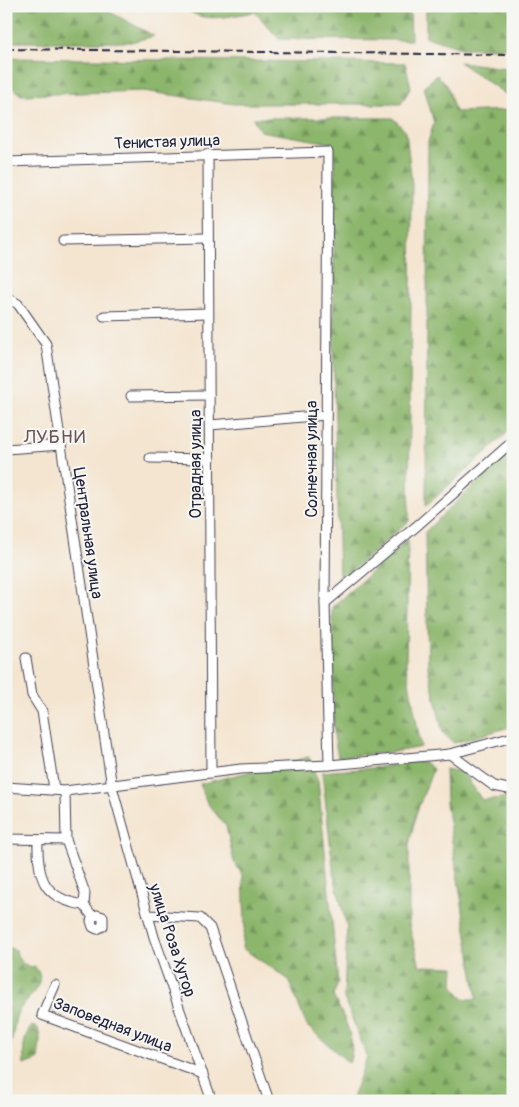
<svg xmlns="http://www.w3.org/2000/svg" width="519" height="1107" font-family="Pangolin,sans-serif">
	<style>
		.forest { fill: url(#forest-firs); stroke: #576c54 }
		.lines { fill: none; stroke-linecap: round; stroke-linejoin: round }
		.minor-casing { stroke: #423f51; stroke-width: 11 }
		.minor { stroke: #fff; stroke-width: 9 }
		.rail { stroke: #22223b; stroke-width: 2; stroke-dasharray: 8 4; stroke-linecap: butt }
		.labels { text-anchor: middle; stroke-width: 4; stroke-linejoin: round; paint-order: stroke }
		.street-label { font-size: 16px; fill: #22223b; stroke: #f6f6f2 }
		.quarter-label { font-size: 19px; letter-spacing: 1px; fill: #6a5457; stroke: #f6f6f2 }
	</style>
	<defs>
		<pattern id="forest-firs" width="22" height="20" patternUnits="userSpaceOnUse" patternTransform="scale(1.25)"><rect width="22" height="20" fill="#8cb66c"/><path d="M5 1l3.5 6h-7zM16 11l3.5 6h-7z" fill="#72945a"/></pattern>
	</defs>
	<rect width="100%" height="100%" fill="#f6f6f2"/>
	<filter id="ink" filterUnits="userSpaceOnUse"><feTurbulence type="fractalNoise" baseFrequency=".02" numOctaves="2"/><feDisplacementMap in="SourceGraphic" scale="10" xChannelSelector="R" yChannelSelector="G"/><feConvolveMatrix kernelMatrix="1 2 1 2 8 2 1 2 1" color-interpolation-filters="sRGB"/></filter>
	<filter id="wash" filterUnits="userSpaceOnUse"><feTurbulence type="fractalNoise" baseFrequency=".0096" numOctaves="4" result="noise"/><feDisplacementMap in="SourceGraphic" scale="20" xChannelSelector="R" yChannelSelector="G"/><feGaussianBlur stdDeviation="1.12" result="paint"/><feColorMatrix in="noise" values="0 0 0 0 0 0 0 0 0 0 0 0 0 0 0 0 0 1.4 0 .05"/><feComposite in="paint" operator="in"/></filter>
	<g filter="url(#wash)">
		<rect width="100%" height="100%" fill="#f4e5d0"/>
		<g class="forest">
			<path d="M6,6H99L154,36L131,42H6Z"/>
			<path d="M184,6H410L411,40L279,39L255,12C231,15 201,26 184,6Z"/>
			<path d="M426,6H513V48H461L426,37Z"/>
			<path d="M6,58L405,63L411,87L401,104H234L143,91L21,95L6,82Z"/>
			<path d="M459,62L513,69V98L507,95Z"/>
			<path d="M437,75L447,85L455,112L513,110V424L507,433L426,506L428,142L434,123L424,87Z"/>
			<path d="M253,118H393L406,132L412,184L409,521L339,582L333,340L335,160L330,143L260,131Z"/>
			<path d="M513,448V726L454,743L443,733L428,668L425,532Z"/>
			<path d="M408,539L406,665L421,747L394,752L338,757L334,736L332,607Z"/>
			<path d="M309,757L318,781L338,983L333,996C343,1015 358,1042 349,1063L307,1026L288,979L242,948L245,925L243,876L234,862L226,826L207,803L200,784Z"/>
			<path d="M413,761L424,762L433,769L416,814L409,845V925L420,966L454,967L453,985L463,999H477L446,803L445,769L463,772L482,800L513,797V1101H351L367,1057L344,998L347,927L334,876L322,772C352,769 383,769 413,761Z"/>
			<path d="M6,947L16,950C17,961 25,967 35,967C51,986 21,1000 16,1017C12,1033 15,1037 6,1055Z"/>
			<path d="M32,1026L38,1028L40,1039L38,1060L24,1065C23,1053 23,1034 32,1026Z"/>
		</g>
	</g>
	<g filter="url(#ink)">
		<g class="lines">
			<g class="minor-casing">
				<g id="minor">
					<path d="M208,154L211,773"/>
					<path d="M6,162L328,152L325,603L329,765"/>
					<path d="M63,241L207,238"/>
					<path d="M6,297L18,304L46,344L112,787L154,937L212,1101"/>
					<path d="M104,316L208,313"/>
					<path d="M131,396L209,395"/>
					<path d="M210,425L326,415"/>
					<path d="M6,449L61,445"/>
					<path d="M150,458L210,459"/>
					<path d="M325,603L419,524L513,441"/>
					<path d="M26,658L32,695L42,711L54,789"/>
					<path d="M450,754L494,786L513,790"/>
					<path d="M6,787L65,791L241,769L329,765L450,754L513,737"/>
					<path d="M65,791L66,840L85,893L84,905L93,917L91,921L93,927L97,929L103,926V917L97,915L93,917"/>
					<path d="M6,839L66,840"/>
					<path d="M38,840C37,877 43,899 84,905"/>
					<path d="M148,915L200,918L210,928L269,1101"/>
					<path d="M55,985L42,1015L203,1074"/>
				</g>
			</g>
			<use href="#minor" class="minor"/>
			<path class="rail" d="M6,49L513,55"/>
		</g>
	</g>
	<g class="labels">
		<g class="street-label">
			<text transform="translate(167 141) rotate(-2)" y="6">Тенистая улица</text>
			<text transform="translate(311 459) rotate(-90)" y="6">Солнечная улица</text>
			<text transform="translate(195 464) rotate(-90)" y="6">Отрадная улица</text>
			<text transform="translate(89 533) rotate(82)" y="6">Центральная улица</text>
			<text transform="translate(173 940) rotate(72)" y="6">улица Роза Хутор</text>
			<text transform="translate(113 1024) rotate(21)" y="6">Заповедная улица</text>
		</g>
		<g class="quarter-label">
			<text x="55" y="443">ЛУБНИ</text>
		</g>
	</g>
	<rect width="519" height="1107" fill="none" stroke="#f6f6f2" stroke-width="25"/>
</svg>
